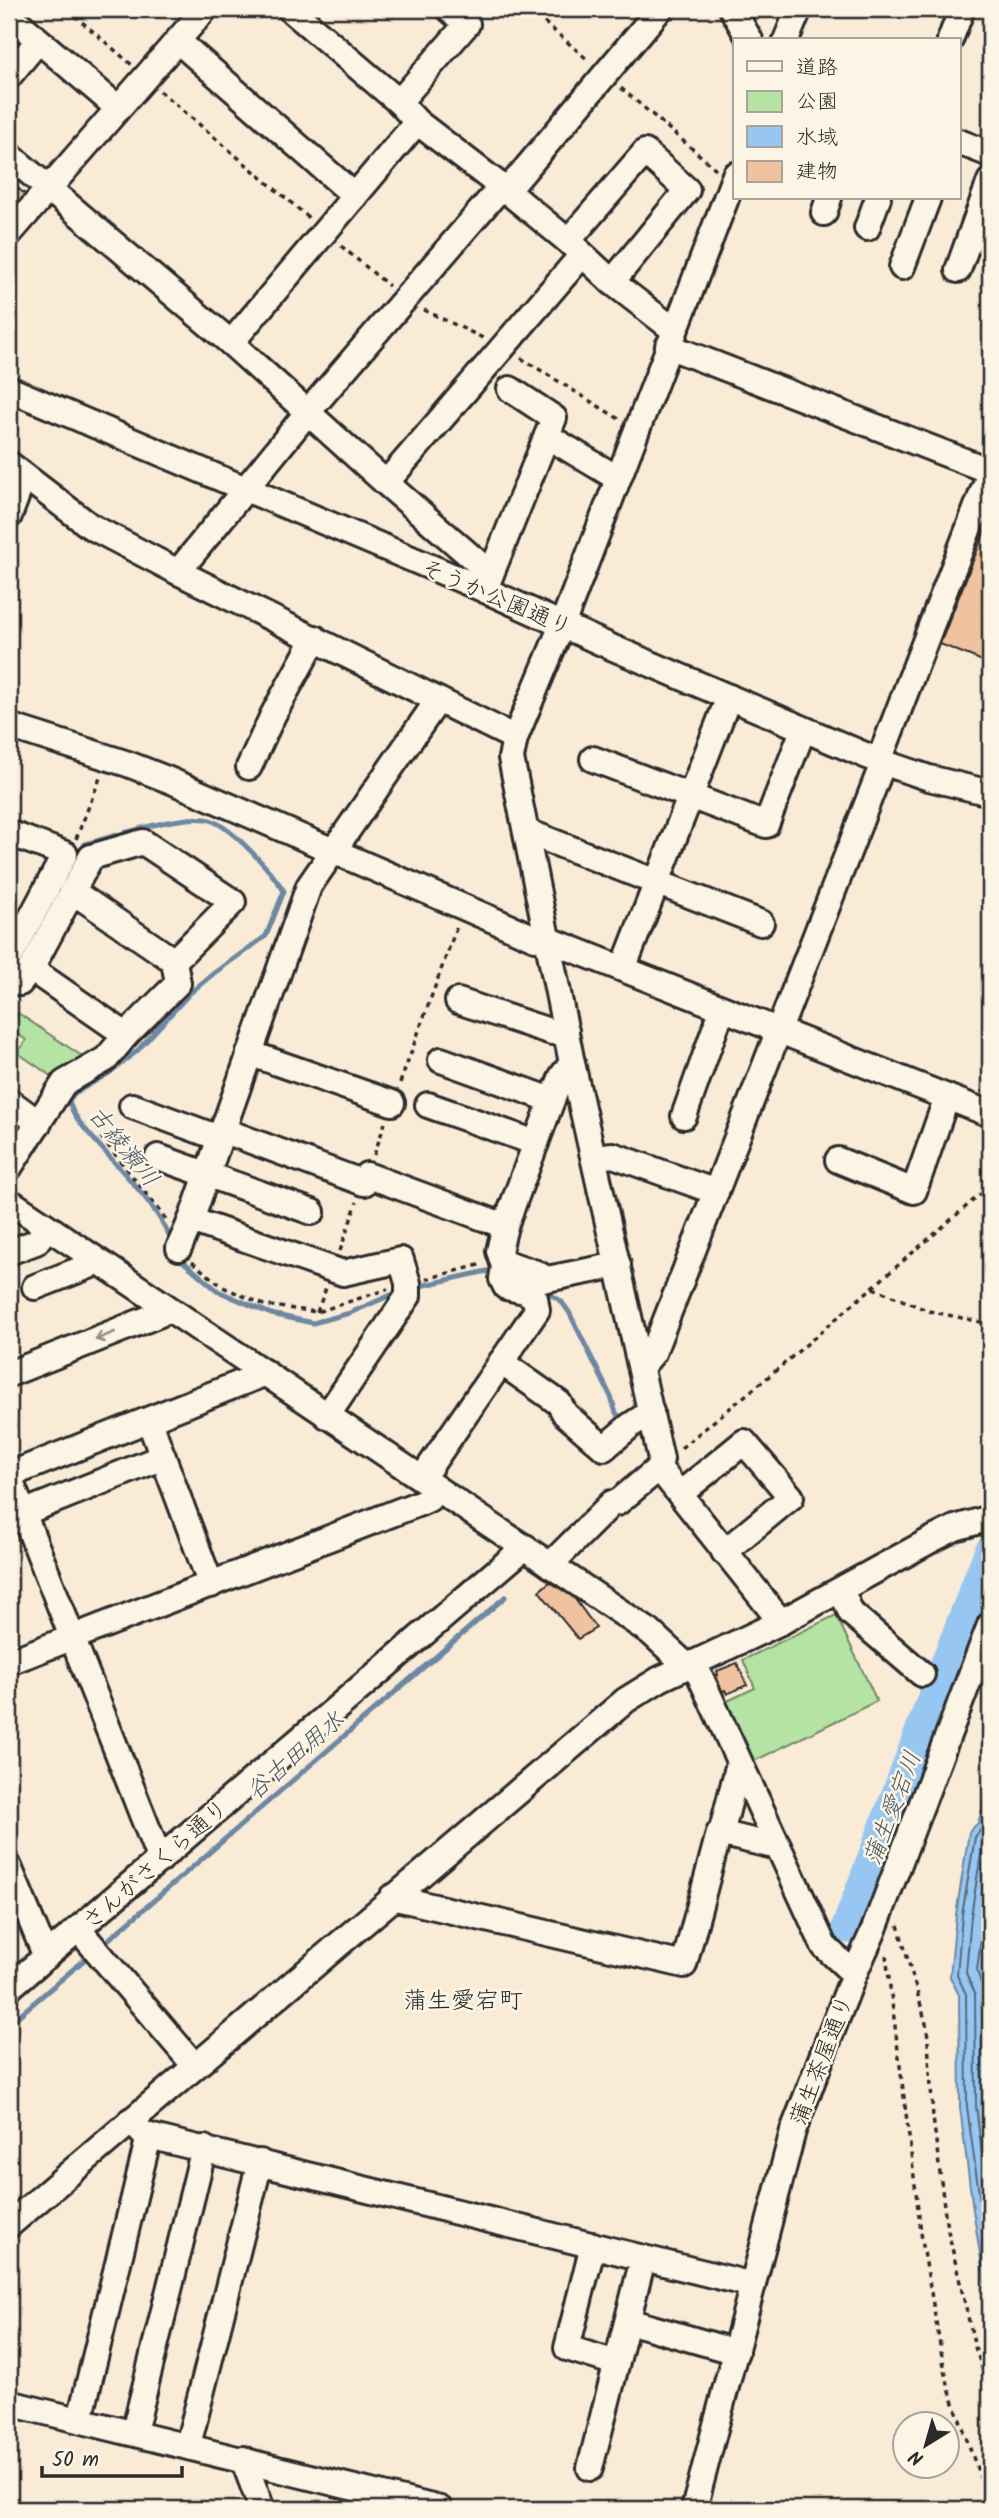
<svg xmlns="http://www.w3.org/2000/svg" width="999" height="2518" font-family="Kalam,'Klee One',sans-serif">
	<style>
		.green { fill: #b4e3a3; stroke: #708767; stroke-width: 2 }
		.water { fill: #97c6f2; stroke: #6c88a2; stroke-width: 2 }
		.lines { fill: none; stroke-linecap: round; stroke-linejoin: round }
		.shore { stroke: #56697b; stroke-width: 2 }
		.stream { stroke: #6c88a2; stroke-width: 5 }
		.river { stroke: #97c6f2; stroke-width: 33 }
		.building { fill: #f0c2a0; stroke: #2b2b2b; stroke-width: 2 }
		.minor-casing { stroke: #2b2b2b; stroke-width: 30 }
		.path { stroke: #2b2b2b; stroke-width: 3.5; stroke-dasharray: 5 5; stroke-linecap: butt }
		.minor { stroke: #fcf5e5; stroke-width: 24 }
		.oneway { stroke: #949088 }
		.labels { text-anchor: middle; stroke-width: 5; stroke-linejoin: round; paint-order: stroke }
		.street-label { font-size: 23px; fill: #2b2b2b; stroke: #fcf5e5 }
		.water-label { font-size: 24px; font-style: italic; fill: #4b5a67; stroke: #fcf5e5 }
		.neighbourhood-label { font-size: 24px; fill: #2b2b2b; stroke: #fcf5e5 }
	</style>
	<rect width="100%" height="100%" fill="#faebd7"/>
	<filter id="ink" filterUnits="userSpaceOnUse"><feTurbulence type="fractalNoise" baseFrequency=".0143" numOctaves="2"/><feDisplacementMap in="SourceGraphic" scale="14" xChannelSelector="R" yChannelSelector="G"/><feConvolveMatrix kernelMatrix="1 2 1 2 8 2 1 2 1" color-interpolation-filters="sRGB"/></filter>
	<g filter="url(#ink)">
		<g class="green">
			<path d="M18,1013L83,1057L51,1076L18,1053L26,1040L9,1028Z"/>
			<path d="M836,1615L877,1701L750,1763L723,1703L755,1688L743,1660Z"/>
		</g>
		<path class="water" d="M990,1782V2304L986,2290L973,2210L960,2108L959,1995L950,1977L956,1915L969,1832L978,1823Z"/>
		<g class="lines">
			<g class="shore">
				<path d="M990,1807L984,1826L975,1837L962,1915L957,1975L966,1994L967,2107L990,2273"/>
				<path d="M990,1833L983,1841L971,1916L966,1973L975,1993L976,2106L990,2216"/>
				<path d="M990,1863L977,1971L985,1994L987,2106L990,2134"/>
			</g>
			<g class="stream">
				<path d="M80,853L85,844C117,836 175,815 206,819C228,822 272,872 284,891L266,936L214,973L190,993L137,1051L109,1073L75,1093L69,1100C72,1117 88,1132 99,1145C125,1175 157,1205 172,1242"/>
				<path d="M177,1254L179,1258L218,1291L271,1314L313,1323L350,1313L400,1291"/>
				<path d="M416,1287L487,1271L496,1272"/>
				<path d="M541,1288L561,1301L569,1312L611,1397L616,1413L622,1419"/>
				<path d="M108,1940L505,1597"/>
				<path d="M9,2024L84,1960"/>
			</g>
			<g class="river">
				<path d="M941,1679L990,1553"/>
				<path d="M848,1927L937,1690"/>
			</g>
		</g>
		<g class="building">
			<path d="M9,181L26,195L9,215Z"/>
			<path d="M990,518V664L940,644Z"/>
			<path d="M551,1581L572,1595L596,1628L578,1639L539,1591Z"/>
			<path d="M737,1663L747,1685L727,1694L725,1690L722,1692L715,1676L718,1675L717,1671Z"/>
		</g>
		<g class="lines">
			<g class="minor-casing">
				<g id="minor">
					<path d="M290,9L399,102L417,122L507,191L568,241L612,282L674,330"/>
					<path d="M732,9L750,40"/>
					<path d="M9,15L118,108"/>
					<path d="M786,40L799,9"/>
					<path d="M950,40L960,14"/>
					<path d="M178,41L355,196"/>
					<path d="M9,76L38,41"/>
					<path d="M399,102L467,24L449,9"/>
					<path d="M959,142L990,154"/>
					<path d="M9,155L231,343L386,483L491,574L485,590"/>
					<path d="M735,175L562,625L515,738L511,758L572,1063L661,1459L659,1468L781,1622"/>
					<path d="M507,191L660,9"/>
					<path d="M824,213L829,198"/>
					<path d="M867,228L878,198"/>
					<path d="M9,234L205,9"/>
					<path d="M568,241L645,152L687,190L612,282"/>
					<path d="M902,267L928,198"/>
					<path d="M958,270L990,181"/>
					<path d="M231,343L417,122"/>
					<path d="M668,346L990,471"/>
					<path d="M9,389L485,590L611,647L879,761L929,778L990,793"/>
					<path d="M547,436L617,478"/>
					<path d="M9,464L90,526L178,572L515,738"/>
					<path d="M386,483L582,255"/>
					<path d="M9,516L24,476"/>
					<path d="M178,572L307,413L501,187"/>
					<path d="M491,574L554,418L510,389"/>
					<path d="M9,726L128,764L169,780L535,938L546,936"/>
					<path d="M593,759L766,825L803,730"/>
					<path d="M879,761L990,473"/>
					<path d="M249,767L273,715L315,638"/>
					<path d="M9,833L65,854L9,959"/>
					<path d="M527,836L533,834L761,923"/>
					<path d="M547,939L990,1114"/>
					<path d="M31,969L126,1035"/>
					<path d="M623,969L729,697"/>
					<path d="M9,974L20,983L31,969L91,857L143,842L233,902L174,961"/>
					<path d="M458,1001L552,1032L566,1031"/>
					<path d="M249,1053L392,1103"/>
					<path d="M441,1060L552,1100"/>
					<path d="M9,1101L39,1123"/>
					<path d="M428,1105L536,1143"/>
					<path d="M132,1106L219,1138"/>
					<path d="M684,1116L722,1009"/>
					<path d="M222,1130L364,1183"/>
					<path d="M158,1157L312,1212"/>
					<path d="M594,1157L613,1155L716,1192"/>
					<path d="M838,1160L914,1191L947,1097"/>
					<path d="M9,1168L64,1083L106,1059L126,1035L178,983L174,961L72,891"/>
					<path d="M367,1175L505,1226"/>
					<path d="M9,1201L650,1632L687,1666"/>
					<path d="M191,1220L343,1273L401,1260L408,1283V1296L327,1416"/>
					<path d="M179,1248L191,1220L309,886L438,700"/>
					<path d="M9,1252L36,1242L47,1228"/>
					<path d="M503,1262L536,1273L547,1279L618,1265"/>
					<path d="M35,1287L89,1266L93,1259"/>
					<path d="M501,1362L559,1403L565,1414L604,1448L631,1425L651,1412"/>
					<path d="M641,1367L653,1353L883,763"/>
					<path d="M9,1374L160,1314L166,1307"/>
					<path d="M149,1420L211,1585"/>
					<path d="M9,1475L266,1373"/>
					<path d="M9,1477L160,1860"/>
					<path d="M422,1478L537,1310L535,1298L525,1291L506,1287L502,1279L504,1266L499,1251L505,1226L552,1100L562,1076L572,1063"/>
					<path d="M680,1494L744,1442L791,1497L724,1552"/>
					<path d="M23,1513L163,1457"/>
					<path d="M550,1565L612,1503H617L659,1468"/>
					<path d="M841,1590L851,1613L922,1674"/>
					<path d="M9,1662L420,1503L429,1499L436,1488"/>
					<path d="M694,1663L824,1946L854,1974"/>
					<path d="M721,1834L739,1763"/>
					<path d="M9,1867L46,1957"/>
					<path d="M392,1897L684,1965L719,1833L778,1847"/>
					<path d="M79,1930L195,2066"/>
					<path d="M9,1988L525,1547"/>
					<path d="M131,2120L143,2134L149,2136L753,2285"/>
					<path d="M9,2225L626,1700L660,1679L781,1622L931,1540L955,1528L990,1518"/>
					<path d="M593,2245L567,2348L616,2363"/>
					<path d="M628,2321L736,2352"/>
					<path d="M9,2403L440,2509"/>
					<path d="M80,2419L149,2136"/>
					<path d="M134,2432L204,2148"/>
					<path d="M188,2445L260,2162"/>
					<path d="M243,2459L262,2509"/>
					<path d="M590,2468L643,2259"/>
					<path d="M694,2509L793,2131L854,1974L873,1932L990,1625"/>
				</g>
			</g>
			<g class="path">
				<path d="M67,9L132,65"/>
				<path d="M529,9L588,60"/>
				<path d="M621,88L716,169"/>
				<path d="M160,91L309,218"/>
				<path d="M341,246L389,286"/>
				<path d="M424,310L483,338"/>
				<path d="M521,358L619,419"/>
				<path d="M76,839L100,778"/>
				<path d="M400,1083L457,926"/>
				<path d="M101,1137L161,1212L168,1224"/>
				<path d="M374,1155L385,1123"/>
				<path d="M340,1251L357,1202"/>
				<path d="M192,1262L223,1287L264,1305L317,1312L388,1289"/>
				<path d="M426,1279L483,1264"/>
				<path d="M873,1288L929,1311L990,1324"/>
				<path d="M317,1312L326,1288"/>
				<path d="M681,1448L779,1368L990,1186"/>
				<path d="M898,1925L927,2027L933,2117L946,2222L975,2347L990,2392"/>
				<path d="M886,1955L922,2240L941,2351L949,2389L990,2505"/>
			</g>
			<use href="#minor" class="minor"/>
		</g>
		<defs><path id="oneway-shaft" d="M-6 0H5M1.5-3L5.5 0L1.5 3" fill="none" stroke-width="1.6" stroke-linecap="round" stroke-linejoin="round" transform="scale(1.75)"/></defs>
		<use class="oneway" href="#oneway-shaft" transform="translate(105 1336) rotate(158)"/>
	</g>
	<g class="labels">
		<g class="street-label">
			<text transform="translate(497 597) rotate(23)" y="8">そうか公園通り</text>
			<text transform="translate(155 1864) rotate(-41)" y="8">さんがさくら通り</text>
			<text transform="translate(821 2060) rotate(-69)" y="8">蒲生茶屋通り</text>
		</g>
		<g class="water-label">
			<text transform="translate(124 1146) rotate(51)" y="8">古綾瀬川</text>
			<text transform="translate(295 1755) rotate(-41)" y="8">谷古田用水</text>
			<text transform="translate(892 1808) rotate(-69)" y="8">蒲生愛宕川</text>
		</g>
		<g class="neighbourhood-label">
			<text x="463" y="2008">蒲生愛宕町</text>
		</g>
	</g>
	<rect width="999" height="2518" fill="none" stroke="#fcf5e5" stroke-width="35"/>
	<rect x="18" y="18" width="964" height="2483" fill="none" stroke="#2b2b2b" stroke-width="2.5" filter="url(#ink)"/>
	<rect x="733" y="38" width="228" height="161" fill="#fcf5e5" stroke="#a8a49b" stroke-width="2"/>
	<rect x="747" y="61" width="35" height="10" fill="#fcf5e5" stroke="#a8a49b" stroke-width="2"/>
	<text x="796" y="74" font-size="21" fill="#2b2b2b">道路</text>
	<rect x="747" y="91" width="35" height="21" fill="#b4e3a3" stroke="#a8a49b" stroke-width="2"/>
	<text x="796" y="108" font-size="21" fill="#2b2b2b">公園</text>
	<rect x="747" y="126" width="35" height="21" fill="#97c6f2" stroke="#a8a49b" stroke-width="2"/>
	<text x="796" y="144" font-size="21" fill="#2b2b2b">水域</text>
	<rect x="747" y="161" width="35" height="21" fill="#f0c2a0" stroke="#a8a49b" stroke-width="2"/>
	<text x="796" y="178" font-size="21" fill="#2b2b2b">建物</text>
	<g transform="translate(926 2445) rotate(217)"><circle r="33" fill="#fcf5e5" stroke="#a8a49b" stroke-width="2"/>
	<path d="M0-5L12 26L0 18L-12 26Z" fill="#2b2b2b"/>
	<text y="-10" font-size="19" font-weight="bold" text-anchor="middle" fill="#2b2b2b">N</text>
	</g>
	<path d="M42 2466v10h140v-10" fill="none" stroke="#2b2b2b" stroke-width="3.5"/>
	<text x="52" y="2466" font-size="21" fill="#2b2b2b" stroke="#fcf5e5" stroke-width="5" paint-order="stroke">50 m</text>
</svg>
